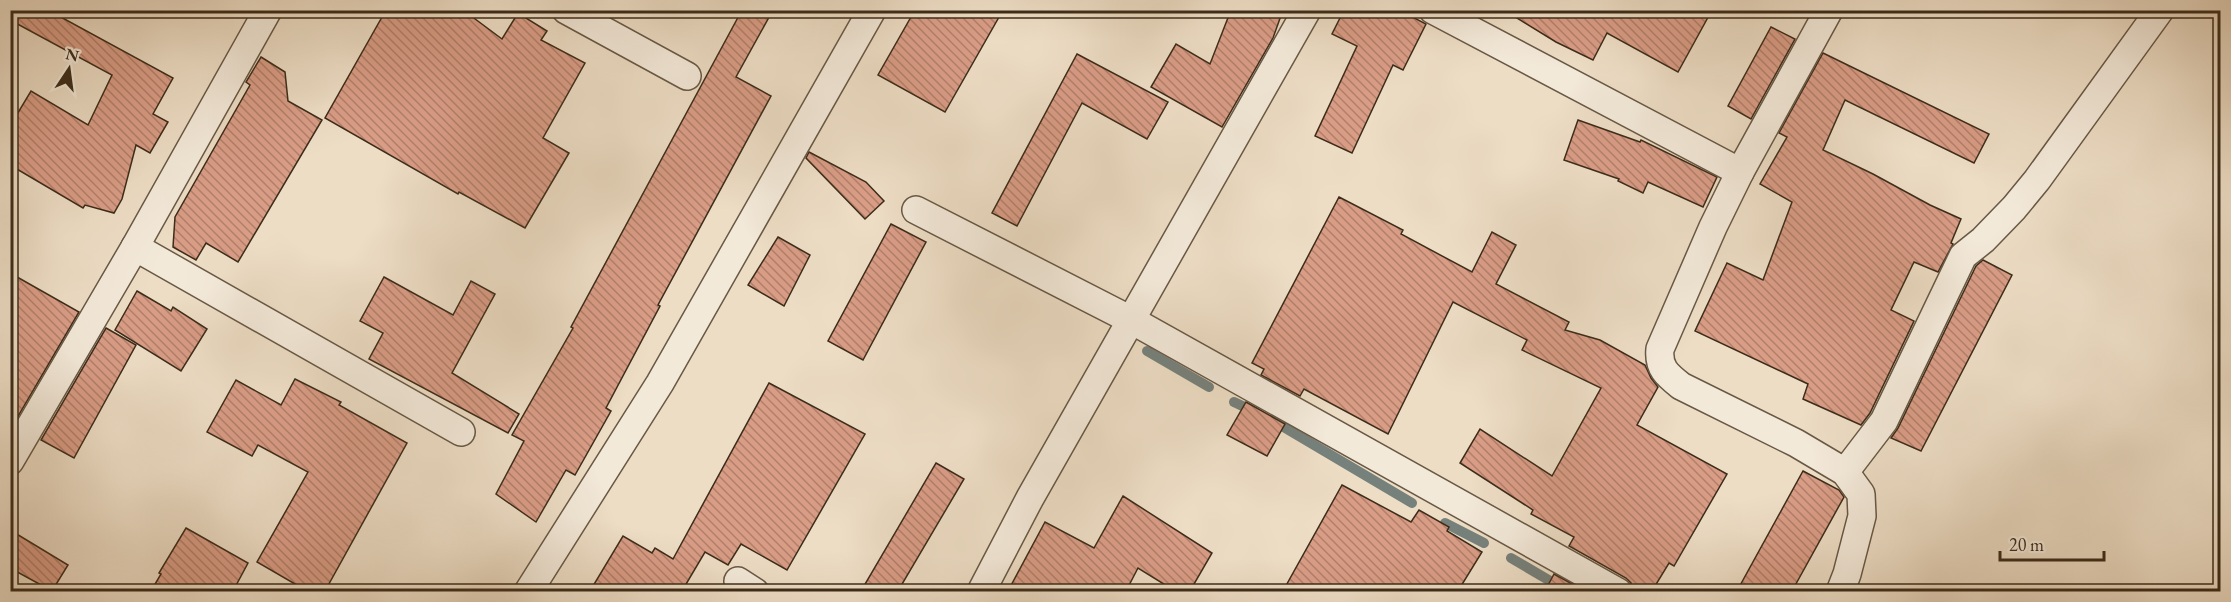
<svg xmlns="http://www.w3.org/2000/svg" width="2231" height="602" font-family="'EB Garamond',serif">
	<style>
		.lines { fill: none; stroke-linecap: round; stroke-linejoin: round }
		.stream { stroke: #76817c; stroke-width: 10 }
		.building { fill: url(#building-back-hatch); stroke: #3c2c1a; stroke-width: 1.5 }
		.street-casing { stroke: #685845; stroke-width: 30 }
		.street { stroke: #f3e9d9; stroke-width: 27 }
	</style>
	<defs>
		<pattern id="building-back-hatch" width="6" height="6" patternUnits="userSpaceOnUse" patternTransform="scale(1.5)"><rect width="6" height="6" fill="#d99c85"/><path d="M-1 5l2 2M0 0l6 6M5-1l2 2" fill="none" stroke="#b17f6c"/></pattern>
	</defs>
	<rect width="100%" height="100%" fill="#edddc5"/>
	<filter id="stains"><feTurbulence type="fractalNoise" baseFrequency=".00333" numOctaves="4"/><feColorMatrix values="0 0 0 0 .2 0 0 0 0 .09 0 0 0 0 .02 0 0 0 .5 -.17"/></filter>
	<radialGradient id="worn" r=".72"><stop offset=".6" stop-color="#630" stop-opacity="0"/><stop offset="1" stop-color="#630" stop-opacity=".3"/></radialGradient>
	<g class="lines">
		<g class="stream">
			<path d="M1147,351L1209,387"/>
			<path d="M1234,402L1255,412"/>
			<path d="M1272,420L1412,503"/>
			<path d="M1445,523L1484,543"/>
			<path d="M1511,558L1569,592"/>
		</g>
	</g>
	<g class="building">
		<path d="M10,10H48L173,78L153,114L168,122L150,153L136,145L122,199L114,213L85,205L83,208L10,165V126L31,91L88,125L112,75L10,20Z"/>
		<path d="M386,10H463L502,39L518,13L547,31L541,40L585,63L543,138L569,153L525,228L459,192L458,194L325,118Z"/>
		<path d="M742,10H773L736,77L771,96L658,305L660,306L606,408L611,411L575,475L566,470L536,522L496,494L524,441L512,435L573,328L571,327Z"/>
		<path d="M915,10H1003L945,112L878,75Z"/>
		<path d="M1231,10H1283L1273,38L1222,127L1151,87L1176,44L1210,64Z"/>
		<path d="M1344,10H1399L1426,24L1403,70L1393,65L1352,153L1315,136L1357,46L1332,34Z"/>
		<path d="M1504,10H1712L1678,72L1607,33L1593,60L1556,42Z"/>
		<path d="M1771,27L1795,39L1751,119L1728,106Z"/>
		<path d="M1823,53L1989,134L1974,163L1845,100L1823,150L1873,174L1930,205L1961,219L1951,243L1953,244L1938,272L1914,262L1891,310L1914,321L1870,413L1861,425L1803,399L1808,384L1695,331L1727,263L1763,280L1792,202L1760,184L1787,137L1779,133Z"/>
		<path d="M1077,54L1168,102L1147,139L1082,103L1017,226L992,213Z"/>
		<path d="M261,57L285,72L288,101L322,120L238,262L206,243L196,260L173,247L175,217L250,85L246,82Z"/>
		<path d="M1578,120L1640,142L1641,140L1717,177L1703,207L1648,182L1643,193L1618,181L1619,179L1564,160Z"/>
		<path d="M809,152L866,182L884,201L865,219L806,158Z"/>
		<path d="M1339,197L1403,230L1401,234L1472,272L1492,232L1516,245L1496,284L1569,322L1565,330L1600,340L1645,365L1651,378L1658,387L1637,425L1727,474L1674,566L1669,563L1652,591H1634L1631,583L1626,578L1569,546L1574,537L1531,514L1533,510L1460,463L1480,429L1552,476L1601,388L1522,350L1527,340L1453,302L1388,434L1304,389L1300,396L1261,375L1264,369L1252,363Z"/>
		<path d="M891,224L926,242L863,360L828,341Z"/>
		<path d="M778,237L810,255L784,306L748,285Z"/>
		<path d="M1983,260L2012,275L1921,451L1891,438L1898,428L1976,266Z"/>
		<path d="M10,273L79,312L13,425L10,423Z"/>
		<path d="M384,277L453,315L471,281L495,294L452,373L519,414L508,433L369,359L383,333L360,321Z"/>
		<path d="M137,291L171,311L173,307L207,329L181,371L115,330Z"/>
		<path d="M106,328L136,345L74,458L41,440Z"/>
		<path d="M295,379L341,402L339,405L407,443L325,591H307L257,562L308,472L258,445L252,456L207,432L236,380L281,405Z"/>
		<path d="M769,383L865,434L787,570L741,544L728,565L705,552L682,591H590L623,536L652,553L655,548L673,559Z"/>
		<path d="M1246,402L1285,424L1267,456L1227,435Z"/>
		<path d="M936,463L964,479L898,591H861Z"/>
		<path d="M1803,471L1839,490L1844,497L1792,591H1737Z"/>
		<path d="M1342,485L1411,522L1419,510L1449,527L1447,531L1482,552L1458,591H1283Z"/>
		<path d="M1123,496L1212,553L1190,591H1175L1138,568L1126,591H1008L1045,522L1094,548Z"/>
		<path d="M186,528L248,563L233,591H151L161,574L159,573Z"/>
		<path d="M10,530L68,565L52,591L10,568Z"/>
		<path d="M1554,574L1585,591H1545Z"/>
	</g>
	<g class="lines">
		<g class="street-casing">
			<g id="street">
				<path d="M566,10L687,76"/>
				<path d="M1433,10L1740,172L1713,227L1660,349C1658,368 1667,375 1681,386L1796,443L1845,472L1861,494L1862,516L1847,574L1840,592"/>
				<path d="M1740,172L1829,10"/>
				<path d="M916,210L1133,321L1618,592"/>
				<path d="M135,247L461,432"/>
				<path d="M10,461L135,247L268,10"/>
				<path d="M1845,472L1884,421L1963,256L1983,240L2014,208L2037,180L2160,10"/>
				<path d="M738,581L755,592"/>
				<path d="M528,592L660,383L872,10"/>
				<path d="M981,592L1030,498L1307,10"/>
			</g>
		</g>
		<use href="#street" class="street"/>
	</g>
	<rect width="2231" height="602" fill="none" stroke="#edddc5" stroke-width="36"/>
	<rect x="12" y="12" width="2207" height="578" fill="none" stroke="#3c2c1a" stroke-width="3"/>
	<rect x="18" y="18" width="2195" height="566" fill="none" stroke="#3c2c1a" stroke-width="1.5"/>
	<g transform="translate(69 69) rotate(13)" stroke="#f3e9d9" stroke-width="4.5" paint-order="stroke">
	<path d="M0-4.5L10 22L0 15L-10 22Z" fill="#3c2c1a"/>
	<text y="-9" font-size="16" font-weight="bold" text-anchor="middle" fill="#3c2c1a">N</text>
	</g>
	<path d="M2000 551v9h104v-9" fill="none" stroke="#3c2c1a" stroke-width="3"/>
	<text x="2009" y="551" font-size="18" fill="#3c2c1a" stroke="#f3e9d9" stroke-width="4.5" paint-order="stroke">20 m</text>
	<rect width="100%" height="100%" filter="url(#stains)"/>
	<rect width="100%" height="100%" fill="url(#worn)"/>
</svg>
